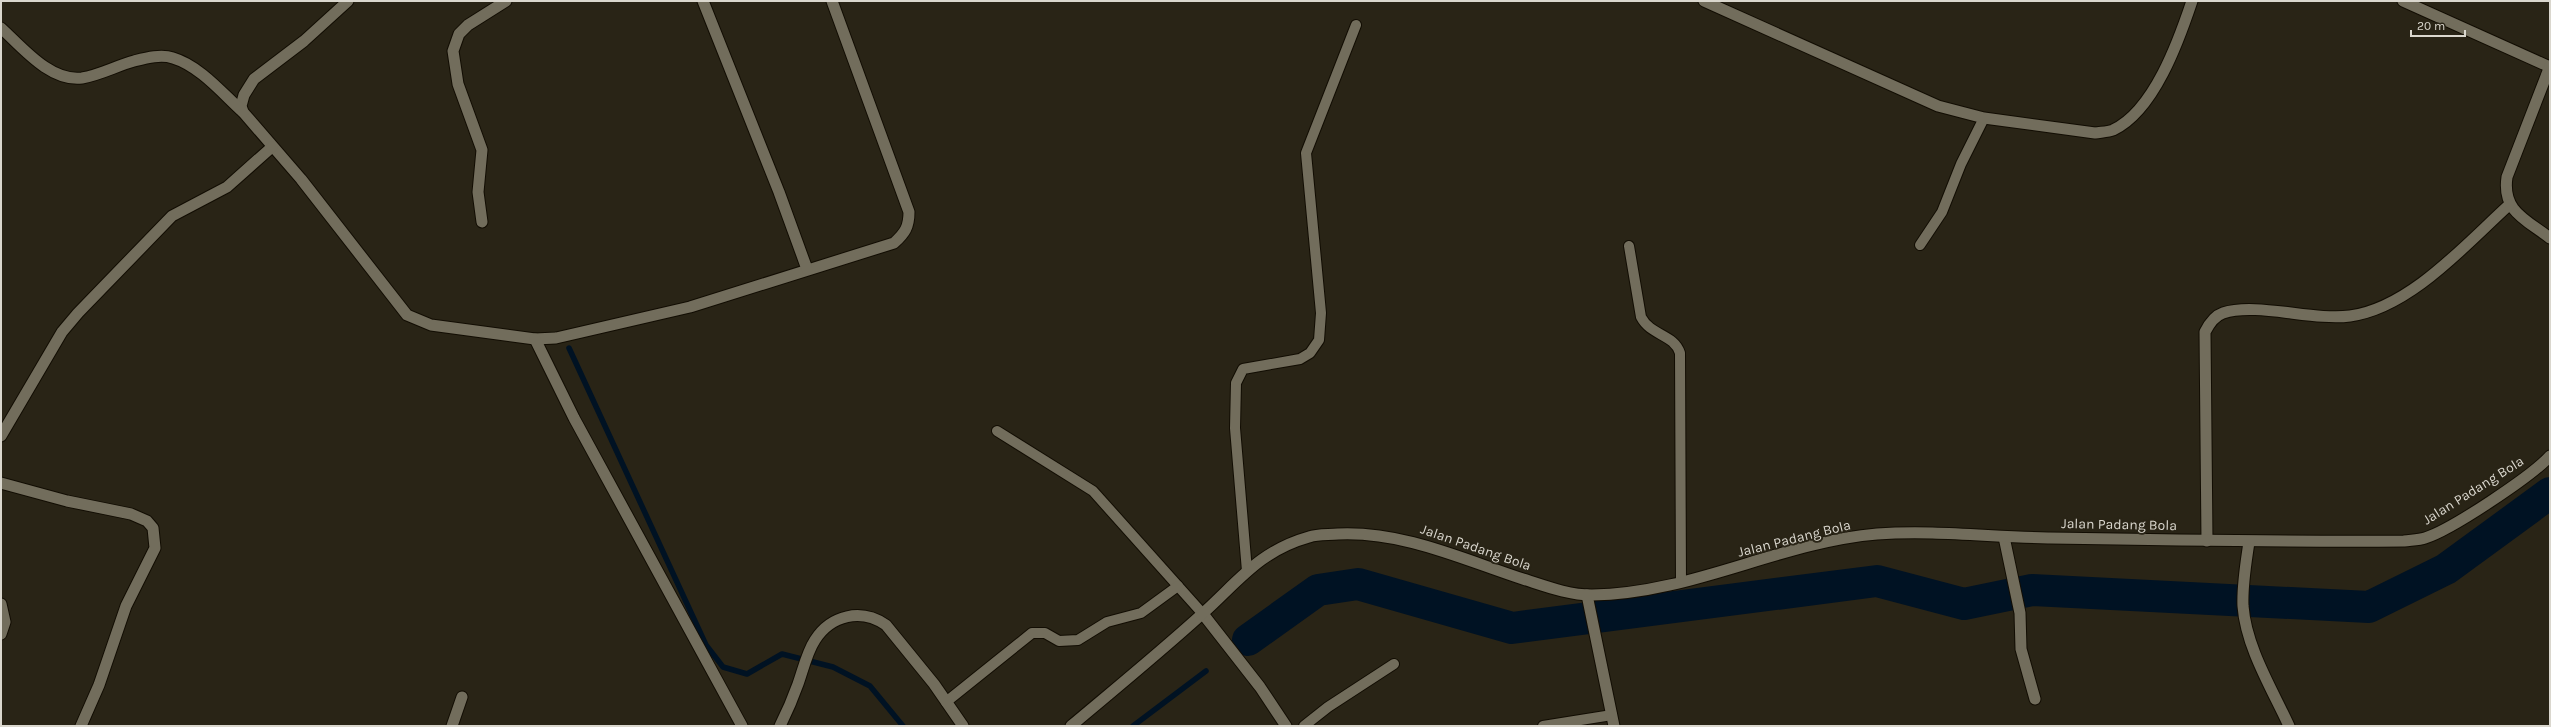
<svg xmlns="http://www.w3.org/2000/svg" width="2551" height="727" font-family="Karla,sans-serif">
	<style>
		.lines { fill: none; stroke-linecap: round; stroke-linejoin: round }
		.stream { stroke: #001223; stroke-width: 5.5 }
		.river { stroke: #001223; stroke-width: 32 }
		.service-casing { stroke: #120d03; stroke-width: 12 }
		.minor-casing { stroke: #120d03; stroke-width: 13 }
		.service { stroke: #726d5c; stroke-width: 10 }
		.minor { stroke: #726d5c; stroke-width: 11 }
		.labels { text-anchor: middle; stroke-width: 4; stroke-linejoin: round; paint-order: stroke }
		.street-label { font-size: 14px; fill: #dad7ce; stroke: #292416 }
	</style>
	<rect width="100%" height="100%" fill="#292416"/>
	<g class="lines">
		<g class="stream">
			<path d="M569,348L706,645L723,667L747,674L782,654L833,667L870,686L903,726"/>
			<path d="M1133,726L1206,671"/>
		</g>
		<path class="river" d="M1248,640L1318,590L1358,584L1512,628L1877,581L1964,604L2032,590L2369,607L2446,569L2550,493"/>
		<g class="service-casing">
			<g id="service">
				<path d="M1920,245L1942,212L1961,164L1984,118"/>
				<path d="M1629,246L1641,317C1651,336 1674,334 1680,353L1681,582"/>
				<path d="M997,431L1093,491L1203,614"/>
				<path d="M1247,571L1235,428L1236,383L1243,369L1300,359L1310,353L1319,340L1321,313L1306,153L1356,25"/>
				<path d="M946,702L1032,633H1045L1059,641L1078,640L1107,622L1141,613L1178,586"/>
				<path d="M1304,726L1328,707L1394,664"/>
				<path d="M1543,726L1612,715"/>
			</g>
		</g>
		<g class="minor-casing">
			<g id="minor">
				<path d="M348,1L304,41L254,79L244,95L241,106L243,112L301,179L407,315L431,325L535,339L556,338L690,307L894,243C905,233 909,227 909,212L832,1"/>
				<path d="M703,1L779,192L807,269"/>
				<path d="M1704,1L1938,106L1984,118L2095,133C2101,132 2108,132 2113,130C2154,111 2179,40 2192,1"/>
				<path d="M2403,1L2550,67"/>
				<path d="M1,28C22,47 50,82 82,78C100,75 116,66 134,61C146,58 161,54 173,58C200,66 223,94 243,112"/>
				<path d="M2550,66L2507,177C2502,211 2525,219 2550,238"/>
				<path d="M482,222L478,192L482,150L458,84L453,51L459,34L468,25L506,1"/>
				<path d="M535,339L574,418L742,726"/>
				<path d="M1,436L62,332L78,313L172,216L227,187L272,147"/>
				<path d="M1,483L67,501L131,514L147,521L153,528L155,548L126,606L99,685L81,726"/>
				<path d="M2004,537L2020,613L2021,649L2035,699"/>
				<path d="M2207,541L2205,332C2209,324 2214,316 2223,313C2256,302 2313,321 2350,316C2410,308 2466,244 2509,205"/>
				<path d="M2249,542C2246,563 2242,585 2243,606C2246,647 2272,689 2289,726"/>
				<path d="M1587,595L1614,726"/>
				<path d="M1,604L5,622L1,634"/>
				<path d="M1203,614L1260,687L1286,726"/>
				<path d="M452,726L462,697"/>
				<path d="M780,726C787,712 793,698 798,684C803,670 807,652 815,640C831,615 861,608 886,625L934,684L963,726"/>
				<path d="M1071,726C1115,689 1159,653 1201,615C1238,582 1259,551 1309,537C1318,534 1328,535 1338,534C1403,531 1462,559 1523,579C1545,586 1568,595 1592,595C1691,594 1780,542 1877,534C1934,530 1991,537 2048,538C2167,540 2285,542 2404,541C2411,540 2419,540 2425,538C2451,530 2532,476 2550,456"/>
			</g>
		</g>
		<use href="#service" class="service"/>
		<use href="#minor" class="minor"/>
	</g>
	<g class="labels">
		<g class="street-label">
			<text transform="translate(2473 490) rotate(-32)" y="5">Jalan Padang Bola</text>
			<text transform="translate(2119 524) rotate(1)" y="5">Jalan Padang Bola</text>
			<text transform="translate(1794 538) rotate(-14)" y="5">Jalan Padang Bola</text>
			<text transform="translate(1476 547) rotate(19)" y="5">Jalan Padang Bola</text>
		</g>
	</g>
	<rect width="2551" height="727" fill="none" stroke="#dad7ce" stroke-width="4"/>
	<path d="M2411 30v6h54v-6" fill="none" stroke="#dad7ce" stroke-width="2"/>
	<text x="2417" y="30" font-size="12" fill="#dad7ce" stroke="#292416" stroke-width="3" paint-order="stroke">20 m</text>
</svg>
